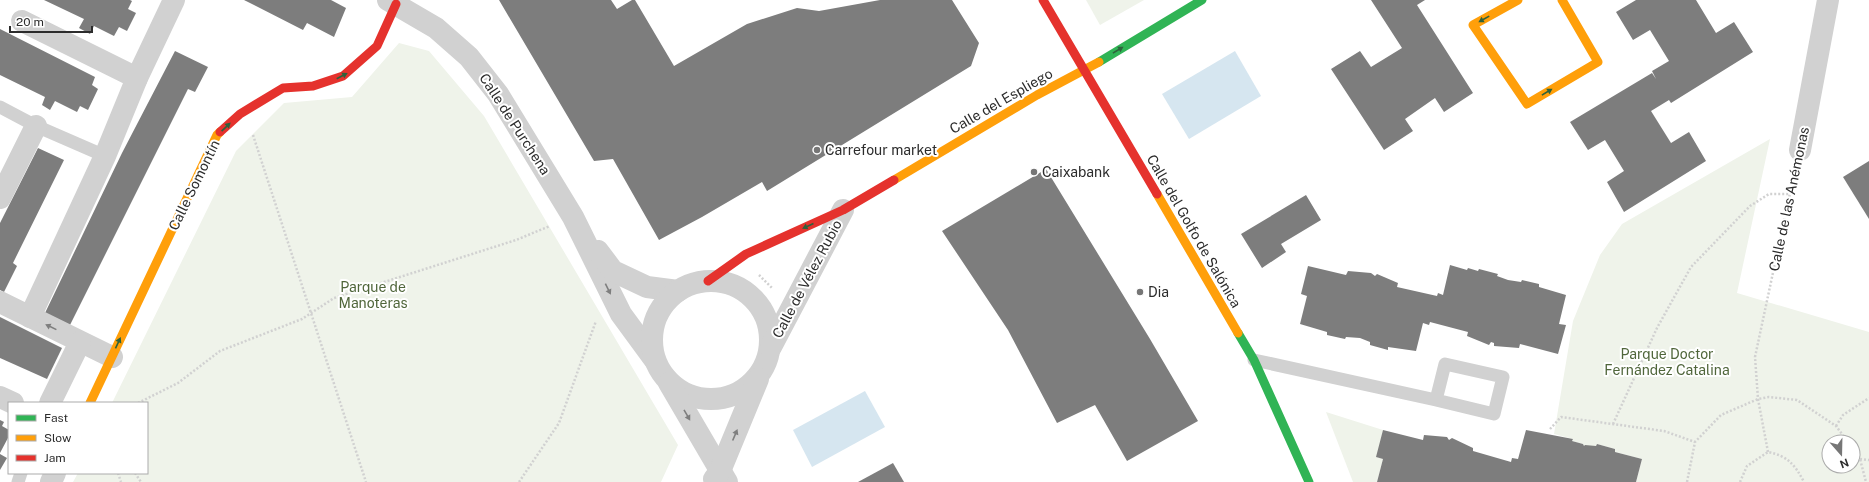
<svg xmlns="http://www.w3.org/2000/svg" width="1869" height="482" font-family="'Public Sans',sans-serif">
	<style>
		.green { fill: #eff3ea; fill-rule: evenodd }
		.water { fill: #d6e6f0 }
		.building { fill: #7d7d7d }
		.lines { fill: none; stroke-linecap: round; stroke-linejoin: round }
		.path { stroke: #d1d1d1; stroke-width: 2.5; stroke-dasharray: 2 2; stroke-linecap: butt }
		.lane { stroke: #d1d1d1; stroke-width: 13 }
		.street { stroke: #d1d1d1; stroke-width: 22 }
		.fast { stroke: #30b455; stroke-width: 9 }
		.slow { stroke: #ff9f0a; stroke-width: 9 }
		.jam { stroke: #e5322d; stroke-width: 9 }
		.oneway { fill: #2e623c }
		.oneway2 { fill: #7e7e7e }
		.poi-dot { fill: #767676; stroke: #fff; stroke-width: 1.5 }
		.labels { text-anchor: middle; stroke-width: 4; stroke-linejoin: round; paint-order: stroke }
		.street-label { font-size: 14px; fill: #2c2c2c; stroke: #fff }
		.poi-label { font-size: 14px; fill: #2c2c2c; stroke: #fff; text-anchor: start }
		.park-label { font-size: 14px; fill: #50663b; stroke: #fff }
	</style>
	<rect width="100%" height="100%" fill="#fff"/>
	<g class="green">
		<path d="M1086,0H1144L1100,25Z"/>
		<path d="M399,43L429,51L484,116L678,445L661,482H73L78,473H147V403H112L236,151L284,103L352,97Z"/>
		<path d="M1770,139L1737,293L1869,332V482H1636L1642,459L1615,452V449L1597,444L1596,446H1584L1583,444L1572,441L1573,439L1554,434L1573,321L1600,255L1622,224ZM1829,442H1853V466H1829Z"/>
		<path d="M1326,412L1383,430L1377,457L1383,459L1377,482H1353Z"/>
	</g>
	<g class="water">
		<path d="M1235,51L1261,96L1189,139L1162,94Z"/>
		<path d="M865,391L885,427L812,467L793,430Z"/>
	</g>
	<g class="building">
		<path d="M44,0H130L132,1L128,9L136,13L127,31L119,27L114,36L94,26L90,34L79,28L84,19Z"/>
		<path d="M244,0H331L346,8L334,37L307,23L303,30Z"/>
		<path d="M499,0H611L617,9L632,0H635L674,66L747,24L797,8L819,11L880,0H952L979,43L971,66L767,191L762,182L702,217L659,240L613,159L594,161Z"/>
		<path d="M1371,0H1425L1417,5L1473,93L1444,112L1435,98L1405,119L1413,131L1384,150L1331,69L1360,51L1371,67L1402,48Z"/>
		<path d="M1636,0H1696L1716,33L1734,22L1753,52L1671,103L1669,100L1651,111L1671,143L1689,132L1706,161L1624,212L1607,182L1624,171L1605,140L1588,150L1570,122L1652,73L1656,79L1652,71L1669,61L1650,30L1633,40L1616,12Z"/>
		<path d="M0,29L95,77L92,85L98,89L88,110L80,106L77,112L55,101L50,110L42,105L45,97L0,75Z"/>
		<path d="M175,51L208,67L195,92L188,89L70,325L45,313L122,153Z"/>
		<path d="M38,148L64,160L13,263L17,266L4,292L0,290V223Z"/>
		<path d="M1869,161V219L1843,177Z"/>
		<path d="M1046,169L1150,339L1198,421L1127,461L1095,405L1057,423L1008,330L942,231Z"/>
		<path d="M1306,195L1321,220L1281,244L1286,252L1262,268L1241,234Z"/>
		<path d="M1450,265L1467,270L1468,268L1478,271L1479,269L1498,274L1497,276L1508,280L1521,282L1522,280L1539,284V287L1566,295L1559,324L1566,325L1558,354L1520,344L1519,348L1494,346V343L1491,342L1489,345L1467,336L1468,332L1430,322L1429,325L1423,323L1416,351L1388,347V350L1370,345V342L1360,338L1346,337L1345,339L1327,335V332L1300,324L1307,296L1301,294L1308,266L1346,275L1348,271L1371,273L1375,276L1377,274L1398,283L1397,287L1437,296L1438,293L1443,295Z"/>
		<path d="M0,317L62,348L47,379L0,358Z"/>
		<path d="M0,420L4,422L2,426L9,430V436L0,453Z"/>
		<path d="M1383,430L1423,440L1424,435L1447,437L1449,440L1452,438L1473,448V451L1511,462L1512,458L1518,459L1526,430L1573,439L1572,441L1583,444L1584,446L1585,445L1596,446L1597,444L1615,449V452L1642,459L1636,482H1377L1383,459L1376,457Z"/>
		<path d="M0,454L7,458L0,470Z"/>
		<path d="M893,463L904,482H858Z"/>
	</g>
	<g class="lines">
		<g class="path">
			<path d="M253,135L366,482"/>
			<path d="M759,275L773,289"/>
			<path d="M138,403L178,383L220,351L302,319L334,298L516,240L550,226"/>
			<path d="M1613,424L1657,328L1691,267L1750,206L1769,194H1790"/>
			<path d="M1836,426L1843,415L1869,398"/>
			<path d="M1550,429L1561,417L1664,431L1695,442"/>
			<path d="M1853,450L1860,459L1866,482"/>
			<path d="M1768,452L1758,399L1755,357L1794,174"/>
			<path d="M1860,459L1869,460"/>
			<path d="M118,473L121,482"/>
			<path d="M135,473L141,482"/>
			<path d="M519,482L559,423L596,321"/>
			<path d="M1687,482L1695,442L1721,415L1758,399L1769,397L1797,400L1836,426L1848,442"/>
			<path d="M1740,482L1747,466L1768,452C1788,456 1795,465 1804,482"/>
		</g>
		<g class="lane">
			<path d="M0,107L36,126L105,156"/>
			<path d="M1254,360L1436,400L1445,364L1503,377L1494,414L1436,400"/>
			<path d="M18,482L21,473"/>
		</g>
		<g class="street">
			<path d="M388,0L436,28L469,57L498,94L573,217L621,314L654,359"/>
			<path d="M22,21L137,78"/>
			<path d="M1800,150L1828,0"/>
			<path d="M0,198L36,126"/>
			<path d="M598,251L613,271L647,287L678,291"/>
			<circle cx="711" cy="340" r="59"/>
			<path d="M0,302L112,357"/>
			<path d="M30,317L105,156L137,78L174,0"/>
			<path d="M771,347L843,210"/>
			<path d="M669,383L727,482"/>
			<path d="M0,397L13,403"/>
			<path d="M50,403L80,342"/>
			<path d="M714,479L720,471L758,379"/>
			<path d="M51,482L55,473"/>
		</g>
		<g class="fast">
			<path d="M1099,62L1202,0"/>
			<path d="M1238,333L1254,360L1309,482"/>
		</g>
		<g class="slow">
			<path d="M1518,0L1473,25L1527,104L1598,62L1562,0"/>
			<path d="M894,180L1037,95L1099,62"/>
			<path d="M1157,194L1238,333"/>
			<path d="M90,403L217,135L220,132"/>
		</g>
		<g class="jam">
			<path d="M1043,0L1157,194"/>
			<path d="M220,132L240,114L283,88L313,86L343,76L377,46L396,4"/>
			<path d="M708,281L746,254L843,210L894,180"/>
		</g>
	</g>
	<defs><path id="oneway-solid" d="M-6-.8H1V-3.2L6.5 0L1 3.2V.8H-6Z"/></defs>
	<g class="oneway">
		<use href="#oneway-solid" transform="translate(1484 19) rotate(151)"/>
		<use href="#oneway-solid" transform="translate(1118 50) rotate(-31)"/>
		<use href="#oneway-solid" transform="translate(342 76) rotate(-28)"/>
		<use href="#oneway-solid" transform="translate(1547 92) rotate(-31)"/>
		<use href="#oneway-solid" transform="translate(226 127) rotate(-43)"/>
		<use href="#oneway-solid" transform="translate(808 226) rotate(156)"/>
		<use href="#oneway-solid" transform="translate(118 343) rotate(-65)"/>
	</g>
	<g class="oneway2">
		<use href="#oneway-solid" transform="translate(608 289) rotate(64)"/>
		<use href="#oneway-solid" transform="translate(51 327) rotate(-154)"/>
		<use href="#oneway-solid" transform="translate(687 415) rotate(60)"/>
		<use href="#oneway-solid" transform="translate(735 435) rotate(-67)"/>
	</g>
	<g class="poi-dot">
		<circle cx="817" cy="150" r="4"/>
		<circle cx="1034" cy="172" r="4"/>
		<circle cx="1140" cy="292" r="4"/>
	</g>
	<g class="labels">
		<g class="street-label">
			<text transform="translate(1001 101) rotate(-30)" y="5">Calle del Espliego</text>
			<text transform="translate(515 124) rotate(57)" y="5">Calle de Purchena</text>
			<text transform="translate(194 185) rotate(-64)" y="5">Calle Somontín</text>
			<text transform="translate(1789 199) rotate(-78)" y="5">Calle de las Anémonas</text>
			<text transform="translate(1194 231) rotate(60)" y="5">Calle del Golfo de Salónica</text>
			<text transform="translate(807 279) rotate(-62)" y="5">Calle de Vélez Rubio</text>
		</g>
		<g class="poi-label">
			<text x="825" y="155">Carrefour market</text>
			<text x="1042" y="177">Caixabank</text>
			<text x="1148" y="297">Dia</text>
		</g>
		<g class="park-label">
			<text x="373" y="292">Parque de<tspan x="373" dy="16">Manoteras</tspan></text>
			<text x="1667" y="359">Parque Doctor<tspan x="1667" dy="16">Fernández Catalina</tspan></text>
		</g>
	</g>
	<rect x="8" y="402" width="140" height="72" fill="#ffffff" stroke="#ababab"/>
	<rect x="16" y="415" width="20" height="6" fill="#30b455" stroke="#ababab"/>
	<text x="44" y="422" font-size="12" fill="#2c2c2c">Fast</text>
	<rect x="16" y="435" width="20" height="6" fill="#ff9f0a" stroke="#ababab"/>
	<text x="44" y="442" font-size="12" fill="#2c2c2c">Slow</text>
	<rect x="16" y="455" width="20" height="6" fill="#e5322d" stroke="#ababab"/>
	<text x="44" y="462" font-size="12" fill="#2c2c2c">Jam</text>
	<g transform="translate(1841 454) rotate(160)"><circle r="19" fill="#ffffff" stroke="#ababab"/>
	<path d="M0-3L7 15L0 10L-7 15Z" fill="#767676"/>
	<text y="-6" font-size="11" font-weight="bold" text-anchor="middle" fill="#2c2c2c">N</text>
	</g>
	<path d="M10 26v6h82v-6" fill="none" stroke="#2c2c2c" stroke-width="2"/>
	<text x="16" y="26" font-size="12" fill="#2c2c2c" stroke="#ffffff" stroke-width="3" paint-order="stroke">20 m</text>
</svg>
